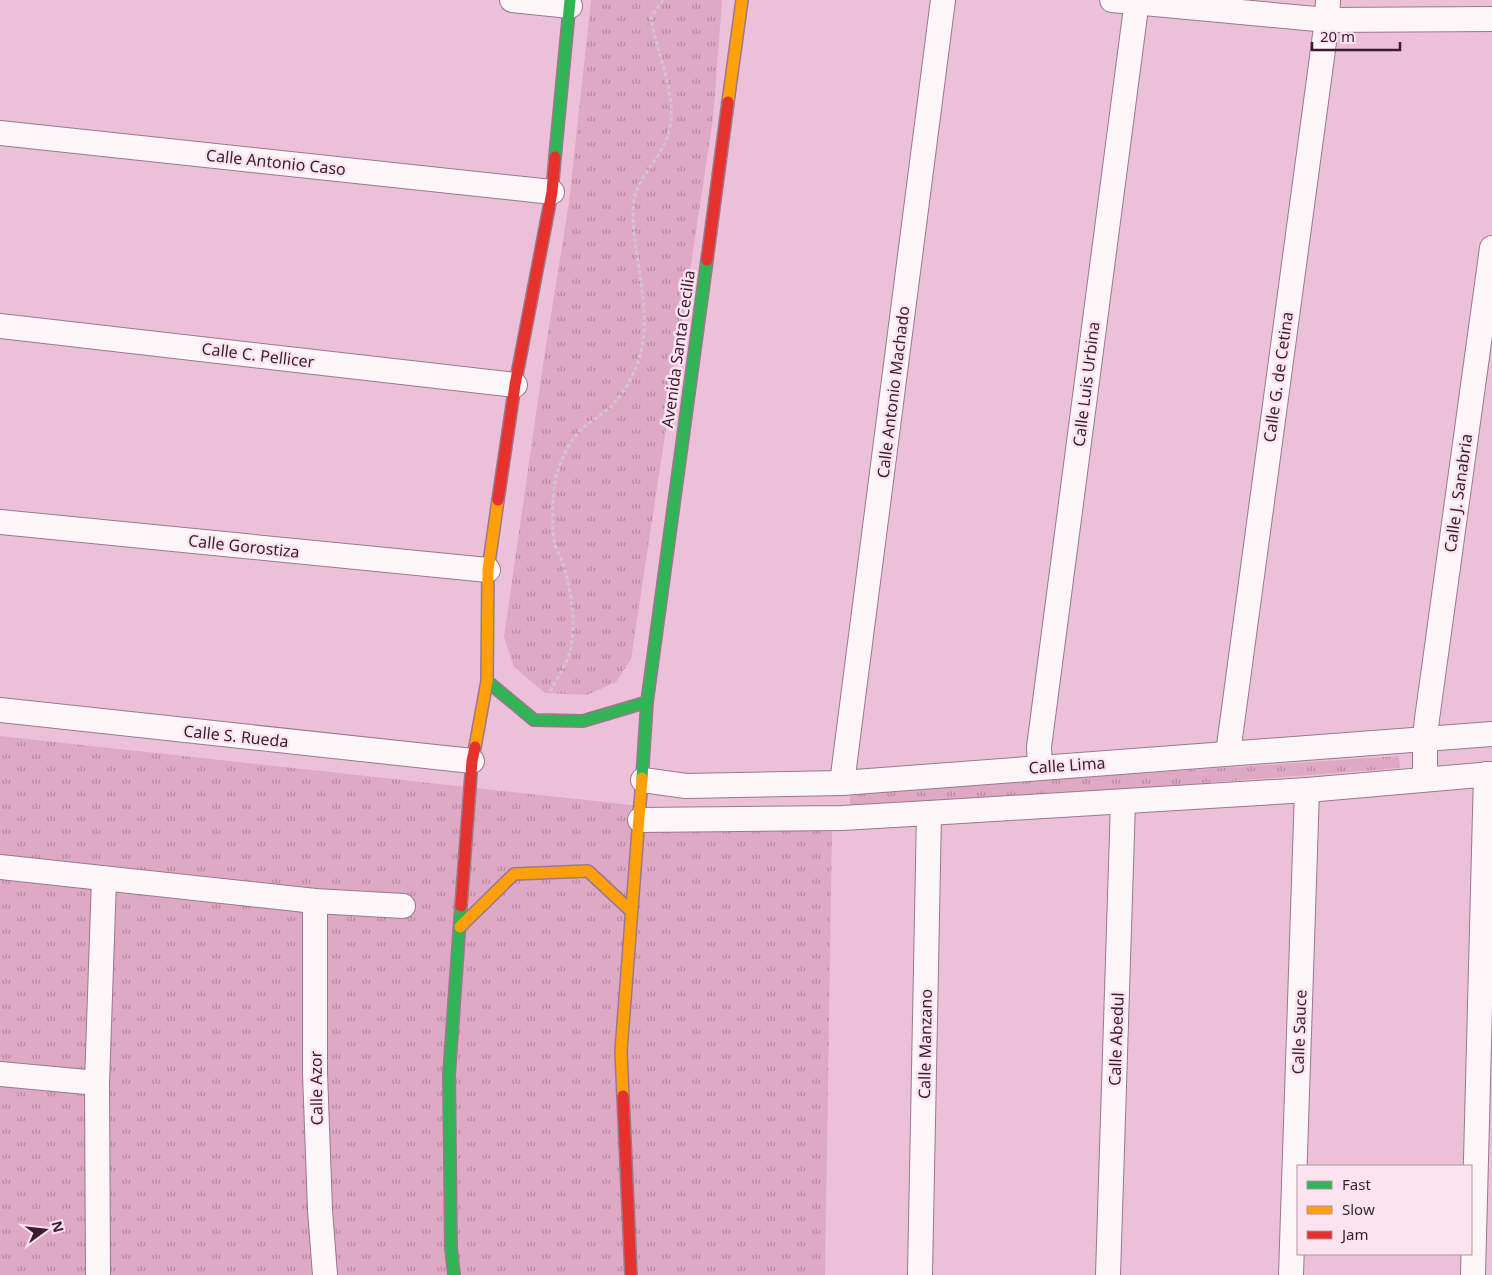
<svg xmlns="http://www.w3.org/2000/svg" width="1492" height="1275" font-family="'Noto Sans',sans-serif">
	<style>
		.grass { fill: url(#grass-tufts) }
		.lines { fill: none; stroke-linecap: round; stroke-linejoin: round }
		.street-casing { stroke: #9a798c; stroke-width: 26 }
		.fast-casing { stroke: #9a798c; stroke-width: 14 }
		.slow-casing { stroke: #9a798c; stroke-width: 14 }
		.jam-casing { stroke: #9a798c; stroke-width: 14 }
		.path { stroke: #d2c5cc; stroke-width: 3; stroke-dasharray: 4 2.5; stroke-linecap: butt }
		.street { stroke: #fcf6f9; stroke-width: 24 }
		.fast { stroke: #30b455; stroke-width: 11 }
		.slow { stroke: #ff9f0a; stroke-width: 11 }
		.jam { stroke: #e5322d; stroke-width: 11 }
		.labels { text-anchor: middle; stroke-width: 5; stroke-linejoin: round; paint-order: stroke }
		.street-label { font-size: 16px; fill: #3b1d2e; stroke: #fce3f0 }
	</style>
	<defs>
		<pattern id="grass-tufts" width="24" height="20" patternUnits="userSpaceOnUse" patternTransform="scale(1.25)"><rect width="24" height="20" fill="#dfa8c5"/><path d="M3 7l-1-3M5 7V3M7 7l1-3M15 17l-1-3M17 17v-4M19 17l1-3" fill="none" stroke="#b688a0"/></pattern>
	</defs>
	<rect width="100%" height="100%" fill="#ecc0d8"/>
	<g class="grass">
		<path d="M591,0H722L713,119L631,659L616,682L587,695L545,693L514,667L504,637L544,358L569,203Z"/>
		<path d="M0,736L832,827L825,1275H0Z"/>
		<path d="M1399,756L1400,768L850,810V793Z"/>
	</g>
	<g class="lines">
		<g class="street-casing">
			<g id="street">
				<path d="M512,0L570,6"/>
				<path d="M1112,0L1327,20L1492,19"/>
				<path d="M0,133L552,192"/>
				<path d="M0,326L515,385"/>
				<path d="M0,522L488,570"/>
				<path d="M0,710L472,761"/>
				<path d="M1228,753L1327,20L1328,0"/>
				<path d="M1040,767L1039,747L1137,0"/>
				<path d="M1425,779V738L1427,719L1492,248"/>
				<path d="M643,780L686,786L842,783L1492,734"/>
				<path d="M842,783L943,0"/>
				<path d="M640,820L842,818L929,813L1307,790L1492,774"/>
				<path d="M0,867L315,901L403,906"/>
				<path d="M315,901V1073L320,1210L325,1275"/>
				<path d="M0,1074L97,1083"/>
				<path d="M98,1275L97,1083L104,879"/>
				<path d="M920,1275L929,813"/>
				<path d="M1108,1275L1123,802"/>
				<path d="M1291,1275L1307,790"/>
				<path d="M1473,1275L1486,774"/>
			</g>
		</g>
		<g class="fast-casing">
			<g id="fast">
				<path d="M555,157L570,0"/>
				<path d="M487,681L534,720L583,721L647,702"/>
				<path d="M642,778L647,702L707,260"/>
				<path d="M454,1275L451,1248L449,1075L461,906"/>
			</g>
		</g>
		<g class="slow-casing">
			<g id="slow">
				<path d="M728,102L742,0"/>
				<path d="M475,747L487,681L488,570L498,500"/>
				<path d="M460,927L514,874L588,871L631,911"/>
				<path d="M623,1096L621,1051L642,778"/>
			</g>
		</g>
		<g class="jam-casing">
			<g id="jam">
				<path d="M707,260L728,102"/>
				<path d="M498,500L515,385L552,192L555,157"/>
				<path d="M461,906L472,761L475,747"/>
				<path d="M623,1096L631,1275"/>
			</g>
		</g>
		<path class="path" d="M550,691C558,677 568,662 571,647C576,619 571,588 562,561C560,555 556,550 555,544C551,529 553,503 554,487C557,468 567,443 581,430C589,422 599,417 608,409C620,398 631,381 637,365C656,314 632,262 633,209C633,180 660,161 668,135C680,98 656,54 651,17L663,0"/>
		<use href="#street" class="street"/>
		<use href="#fast" class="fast"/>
		<use href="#slow" class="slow"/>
		<use href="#jam" class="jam"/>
	</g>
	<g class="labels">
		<g class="street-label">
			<text transform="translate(276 162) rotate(6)" y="6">Calle Antonio Caso</text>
			<text transform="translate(678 349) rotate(-82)" y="6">Avenida Santa Cecilia</text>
			<text transform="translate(258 355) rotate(7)" y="6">Calle C. Pellicer</text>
			<text transform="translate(1278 377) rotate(-82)" y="6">Calle G. de Cetina</text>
			<text transform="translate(1086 384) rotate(-83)" y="6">Calle Luis Urbina</text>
			<text transform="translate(893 392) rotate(-83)" y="6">Calle Antonio Machado</text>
			<text transform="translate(1458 493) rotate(-82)" y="6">Calle J. Sanabria</text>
			<text transform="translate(244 546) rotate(6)" y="6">Calle Gorostiza</text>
			<text transform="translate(236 736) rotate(6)" y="6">Calle S. Rueda</text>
			<text transform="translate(1067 765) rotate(-4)" y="6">Calle Lima</text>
			<text transform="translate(1299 1032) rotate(-88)" y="6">Calle Sauce</text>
			<text transform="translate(1116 1039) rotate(-88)" y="6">Calle Abedul</text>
			<text transform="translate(925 1044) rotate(-89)" y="6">Calle Manzano</text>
			<text transform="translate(316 1088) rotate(-91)" y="6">Calle Azor</text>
		</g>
	</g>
	<rect x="1297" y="1165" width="175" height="90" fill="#fce3f0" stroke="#af94a2"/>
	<rect x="1307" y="1181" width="25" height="8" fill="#30b455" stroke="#af94a2"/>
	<text x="1342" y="1190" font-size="15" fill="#3b1d2e">Fast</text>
	<rect x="1307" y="1206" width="25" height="8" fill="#ff9f0a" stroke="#af94a2"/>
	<text x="1342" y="1215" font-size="15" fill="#3b1d2e">Slow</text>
	<rect x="1307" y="1231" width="25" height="8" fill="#e5322d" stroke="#af94a2"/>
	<text x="1342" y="1240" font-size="15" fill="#3b1d2e">Jam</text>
	<g transform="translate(45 1230) rotate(75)" stroke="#fce3f0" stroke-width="4" paint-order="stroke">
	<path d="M0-4L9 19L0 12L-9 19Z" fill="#3b1d2e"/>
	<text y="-8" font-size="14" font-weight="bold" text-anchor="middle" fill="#3b1d2e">N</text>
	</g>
	<path d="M1312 42v8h88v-8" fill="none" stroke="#3b1d2e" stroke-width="2.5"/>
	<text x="1320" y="42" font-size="15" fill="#3b1d2e" stroke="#fce3f0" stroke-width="4" paint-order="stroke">20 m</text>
</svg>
